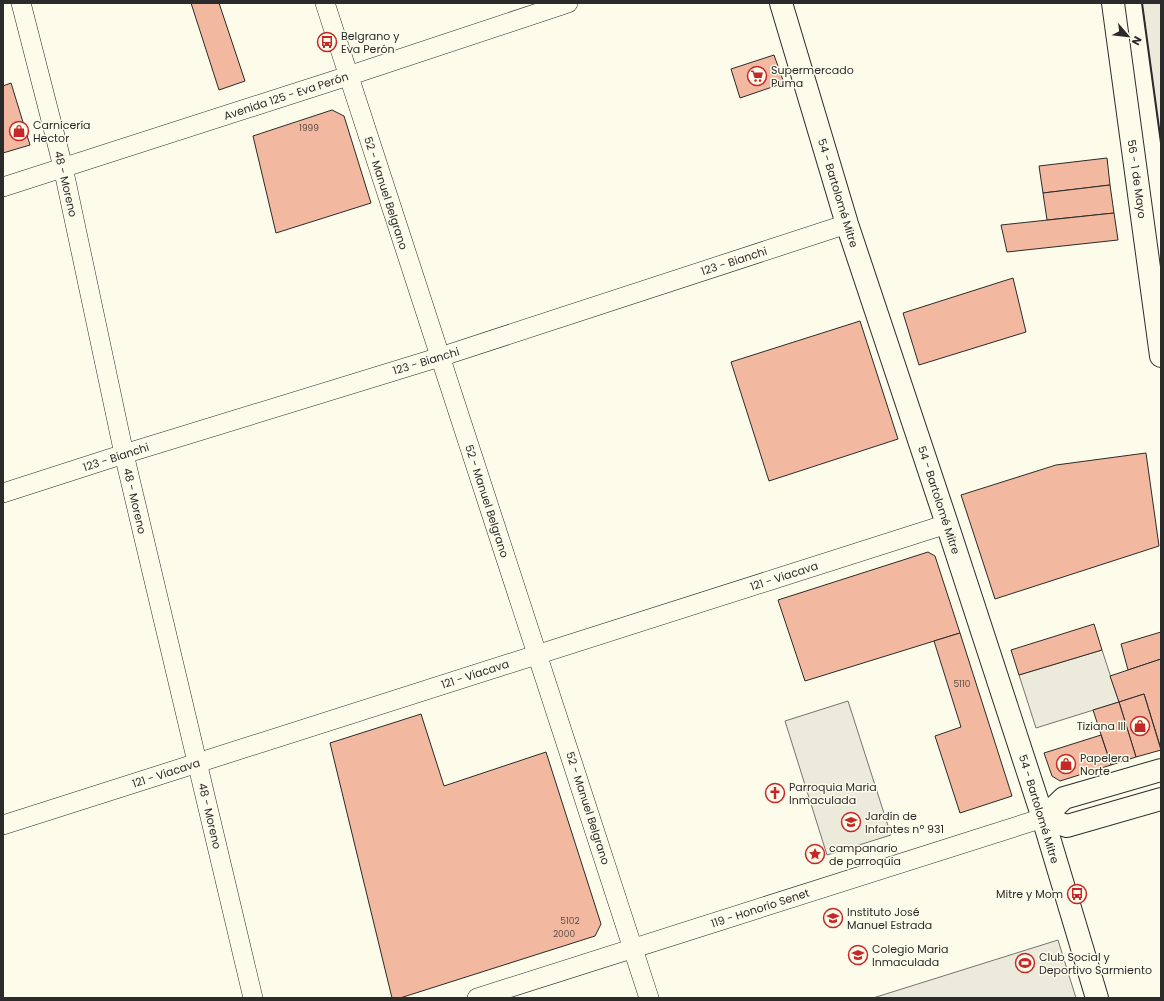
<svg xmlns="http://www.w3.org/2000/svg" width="1164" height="1001" font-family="Poppins,sans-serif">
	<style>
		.green { fill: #ecebdb; stroke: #74746e }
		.building { fill: #f2b8a0; stroke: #2b2b2b }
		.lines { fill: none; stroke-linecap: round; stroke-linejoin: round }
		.minor-casing { stroke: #2b2b2b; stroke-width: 20 }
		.tertiary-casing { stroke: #2b2b2b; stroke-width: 24 }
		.secondary-casing { stroke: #2b2b2b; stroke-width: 24 }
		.minor { stroke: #fdfbea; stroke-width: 19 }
		.tertiary { stroke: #fdfbea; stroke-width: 22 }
		.secondary { stroke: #fdfbea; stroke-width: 22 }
		.wall { stroke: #2b2b2b; stroke-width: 2 }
		.labels { text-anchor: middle; stroke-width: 3; stroke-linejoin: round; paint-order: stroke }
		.number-label { font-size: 9px; fill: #5d4e48 }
		.poi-label { font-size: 11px; fill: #2b2b2b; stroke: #fdfbea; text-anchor: start }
		.street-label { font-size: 11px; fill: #2b2b2b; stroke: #fdfbea }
	</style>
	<rect width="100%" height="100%" fill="#fdfbea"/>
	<g class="green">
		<path d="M1142,3H1161V143Z"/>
		<path d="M1102,650L1119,702L1036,728L1019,675Z"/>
		<path d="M848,701L891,835L827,855L785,721Z"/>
		<path d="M1058,940L1076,998H873Z"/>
	</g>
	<g class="building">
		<path d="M191,3H219L245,81L219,90Z"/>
		<path d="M774,55L784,83L740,98L731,69Z"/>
		<path d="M11,83L30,145L3,153V86Z"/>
		<path d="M332,110L344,116L371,203L276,233L253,136Z"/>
		<path d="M1107,158L1110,185L1043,193L1039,166Z"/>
		<path d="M1110,185L1114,213L1047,220L1043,193Z"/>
		<path d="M1114,213L1118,240L1007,252L1001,225Z"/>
		<path d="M1013,278L1026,332L919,365L903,313Z"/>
		<path d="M860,321L898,439L769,481L731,362Z"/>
		<path d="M1146,453L1159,546L995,599L961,495L1056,465Z"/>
		<path d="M928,552L935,556L960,633L805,681L778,600Z"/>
		<path d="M1094,624L1102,650L1019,675L1011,650Z"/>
		<path d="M1161,632V659L1128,670L1121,644Z"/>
		<path d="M960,633L1012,796L960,813L935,736L961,727L934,641Z"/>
		<path d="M1161,659V749L1144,694L1119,702L1110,676Z"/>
		<path d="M1144,694L1161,750L1136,757L1119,702Z"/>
		<path d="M1119,702L1136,757L1111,765L1093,710Z"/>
		<path d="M421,714L444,786L546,752L601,924L595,936L400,998H392L330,743Z"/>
		<path d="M1101,735L1111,765L1060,781L1052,776L1044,753Z"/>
	</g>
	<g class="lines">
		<g class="minor-casing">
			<g id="minor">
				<path d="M21,3L63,167L124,454L253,998"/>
				<path d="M325,3L649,998"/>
				<path d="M3,187L348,76L568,3"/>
				<path d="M3,493L124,454L440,357L847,224"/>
				<path d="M3,825L947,524"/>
				<path d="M477,998L1043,818"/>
			</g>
		</g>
		<g class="tertiary-casing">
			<path id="tertiary" d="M781,3L847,224L947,524L1043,818L1097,998"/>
		</g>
		<g class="secondary-casing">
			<g id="secondary">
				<path d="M1113,3L1161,356"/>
				<path d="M1161,770L1064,798L1043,818L1067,826L1161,799"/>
			</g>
		</g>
		<use href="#minor" class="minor"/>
		<use href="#tertiary" class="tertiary"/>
		<use href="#secondary" class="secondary"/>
		<path class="wall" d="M1142,3L1161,143"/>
	</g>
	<defs>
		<g id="bus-ring" transform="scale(1)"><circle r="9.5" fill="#fdfbea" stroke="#c62828" stroke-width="1.5"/><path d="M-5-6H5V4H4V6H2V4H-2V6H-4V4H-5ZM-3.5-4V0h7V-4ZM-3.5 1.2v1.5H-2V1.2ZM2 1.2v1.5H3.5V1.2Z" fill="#c62828"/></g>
		<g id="supermarket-ring" transform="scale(1)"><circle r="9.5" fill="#fdfbea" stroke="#c62828" stroke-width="1.5"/><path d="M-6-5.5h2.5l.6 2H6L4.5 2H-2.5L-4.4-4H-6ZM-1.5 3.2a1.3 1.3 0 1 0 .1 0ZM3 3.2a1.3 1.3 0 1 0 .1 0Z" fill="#c62828"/></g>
		<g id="shop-ring" transform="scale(1)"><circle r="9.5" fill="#fdfbea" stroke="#c62828" stroke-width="1.5"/><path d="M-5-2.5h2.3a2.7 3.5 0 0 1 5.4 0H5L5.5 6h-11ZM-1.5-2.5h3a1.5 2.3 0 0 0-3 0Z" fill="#c62828"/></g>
		<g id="church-ring" transform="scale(1)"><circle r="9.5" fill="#fdfbea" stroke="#c62828" stroke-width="1.5"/><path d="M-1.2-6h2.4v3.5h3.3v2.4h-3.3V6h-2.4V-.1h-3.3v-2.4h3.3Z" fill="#c62828"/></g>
		<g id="school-ring" transform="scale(1)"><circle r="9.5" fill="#fdfbea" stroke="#c62828" stroke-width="1.5"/><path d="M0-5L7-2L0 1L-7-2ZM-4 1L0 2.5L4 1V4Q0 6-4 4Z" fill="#c62828"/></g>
		<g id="sight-ring" transform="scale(1)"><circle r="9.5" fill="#fdfbea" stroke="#c62828" stroke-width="1.5"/><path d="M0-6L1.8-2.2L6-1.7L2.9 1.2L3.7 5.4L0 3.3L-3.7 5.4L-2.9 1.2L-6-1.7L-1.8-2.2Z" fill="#c62828"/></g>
		<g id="university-ring" transform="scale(1)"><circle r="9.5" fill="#fdfbea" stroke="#c62828" stroke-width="1.5"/><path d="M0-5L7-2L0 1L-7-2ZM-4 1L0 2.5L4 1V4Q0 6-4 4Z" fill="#c62828"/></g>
		<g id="stadium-ring" transform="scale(1)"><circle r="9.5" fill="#fdfbea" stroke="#c62828" stroke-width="1.5"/><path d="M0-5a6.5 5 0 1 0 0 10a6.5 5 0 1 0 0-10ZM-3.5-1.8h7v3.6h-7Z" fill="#c62828"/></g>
	</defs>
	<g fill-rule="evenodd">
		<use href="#bus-ring" x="327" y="42"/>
		<use href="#supermarket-ring" x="757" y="76"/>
		<use href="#shop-ring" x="19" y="131"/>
		<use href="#shop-ring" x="1140" y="726"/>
		<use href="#shop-ring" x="1066" y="764"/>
		<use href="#church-ring" x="775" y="793"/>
		<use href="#school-ring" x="851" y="822"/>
		<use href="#sight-ring" x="815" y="854"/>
		<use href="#bus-ring" x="1077" y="894"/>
		<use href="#school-ring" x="833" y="918"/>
		<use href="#university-ring" x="858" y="955"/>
		<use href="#stadium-ring" x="1025" y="963"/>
	</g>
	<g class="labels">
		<g class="number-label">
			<text x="309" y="131">1999</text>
			<text x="962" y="687">5110</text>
			<text x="570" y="924">5102</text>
			<text x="564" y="937">2000</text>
		</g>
		<g class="poi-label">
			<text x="341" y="40">Belgrano y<tspan x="341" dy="13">Eva Perón</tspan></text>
			<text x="771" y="74">Supermercado<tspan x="771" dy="13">Puma</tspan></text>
			<text x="33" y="129">Carnicería<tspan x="33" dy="13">Hector</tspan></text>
			<text x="1126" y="730" text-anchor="end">Tiziana III</text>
			<text x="1080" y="762">Papelera<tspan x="1080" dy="13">Norte</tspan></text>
			<text x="789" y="791">Parroquia Maria<tspan x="789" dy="13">Inmaculada</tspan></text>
			<text x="865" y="820">Jardín de<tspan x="865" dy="13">Infantes nº 931</tspan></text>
			<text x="829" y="852">campanario<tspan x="829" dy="13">de parroquia</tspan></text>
			<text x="1063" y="898" text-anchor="end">Mitre y Mom</text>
			<text x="847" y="916">Instituto José<tspan x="847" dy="13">Manuel Estrada</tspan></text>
			<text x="872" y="953">Colegio Maria<tspan x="872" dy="13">Inmaculada</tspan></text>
			<text x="1039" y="961">Club Social y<tspan x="1039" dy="13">Deportivo Sarmiento</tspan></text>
		</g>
		<g class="street-label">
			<text transform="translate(286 96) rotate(-18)" y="4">Avenida 125 - Eva Perón</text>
			<text transform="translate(1137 179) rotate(82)" y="4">56 - 1 de Mayo</text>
			<text transform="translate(66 184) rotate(77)" y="4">48 - Moreno</text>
			<text transform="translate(386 193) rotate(72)" y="4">52 - Manuel Belgrano</text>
			<text transform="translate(838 193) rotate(73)" y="4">54 - Bartolomé Mitre</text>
			<text transform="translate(734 261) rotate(-18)" y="4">123 - Bianchi</text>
			<text transform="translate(426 361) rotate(-17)" y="4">123 - Bianchi</text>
			<text transform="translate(116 457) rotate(-18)" y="4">123 - Bianchi</text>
			<text transform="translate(939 500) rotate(72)" y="4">54 - Bartolomé Mitre</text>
			<text transform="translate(135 501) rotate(77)" y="4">48 - Moreno</text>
			<text transform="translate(487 501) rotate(72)" y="4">52 - Manuel Belgrano</text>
			<text transform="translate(784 576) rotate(-18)" y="4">121 - Viacava</text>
			<text transform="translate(475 674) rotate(-18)" y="4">121 - Viacava</text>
			<text transform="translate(166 773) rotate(-18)" y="4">121 - Viacava</text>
			<text transform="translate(588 808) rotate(72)" y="4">52 - Manuel Belgrano</text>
			<text transform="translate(1039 809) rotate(73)" y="4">54 - Bartolomé Mitre</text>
			<text transform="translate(210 816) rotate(77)" y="4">48 - Moreno</text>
			<text transform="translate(760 908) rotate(-18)" y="4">119 - Honorio Senet</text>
		</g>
	</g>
	<rect width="1164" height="1001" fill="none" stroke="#2b2b2b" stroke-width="8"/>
	<g transform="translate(1128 36) rotate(118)" stroke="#fdfbea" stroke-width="3" paint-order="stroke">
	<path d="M0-3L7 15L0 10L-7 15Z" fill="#2b2b2b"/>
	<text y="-6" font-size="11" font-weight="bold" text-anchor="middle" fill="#2b2b2b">N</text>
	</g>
</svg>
